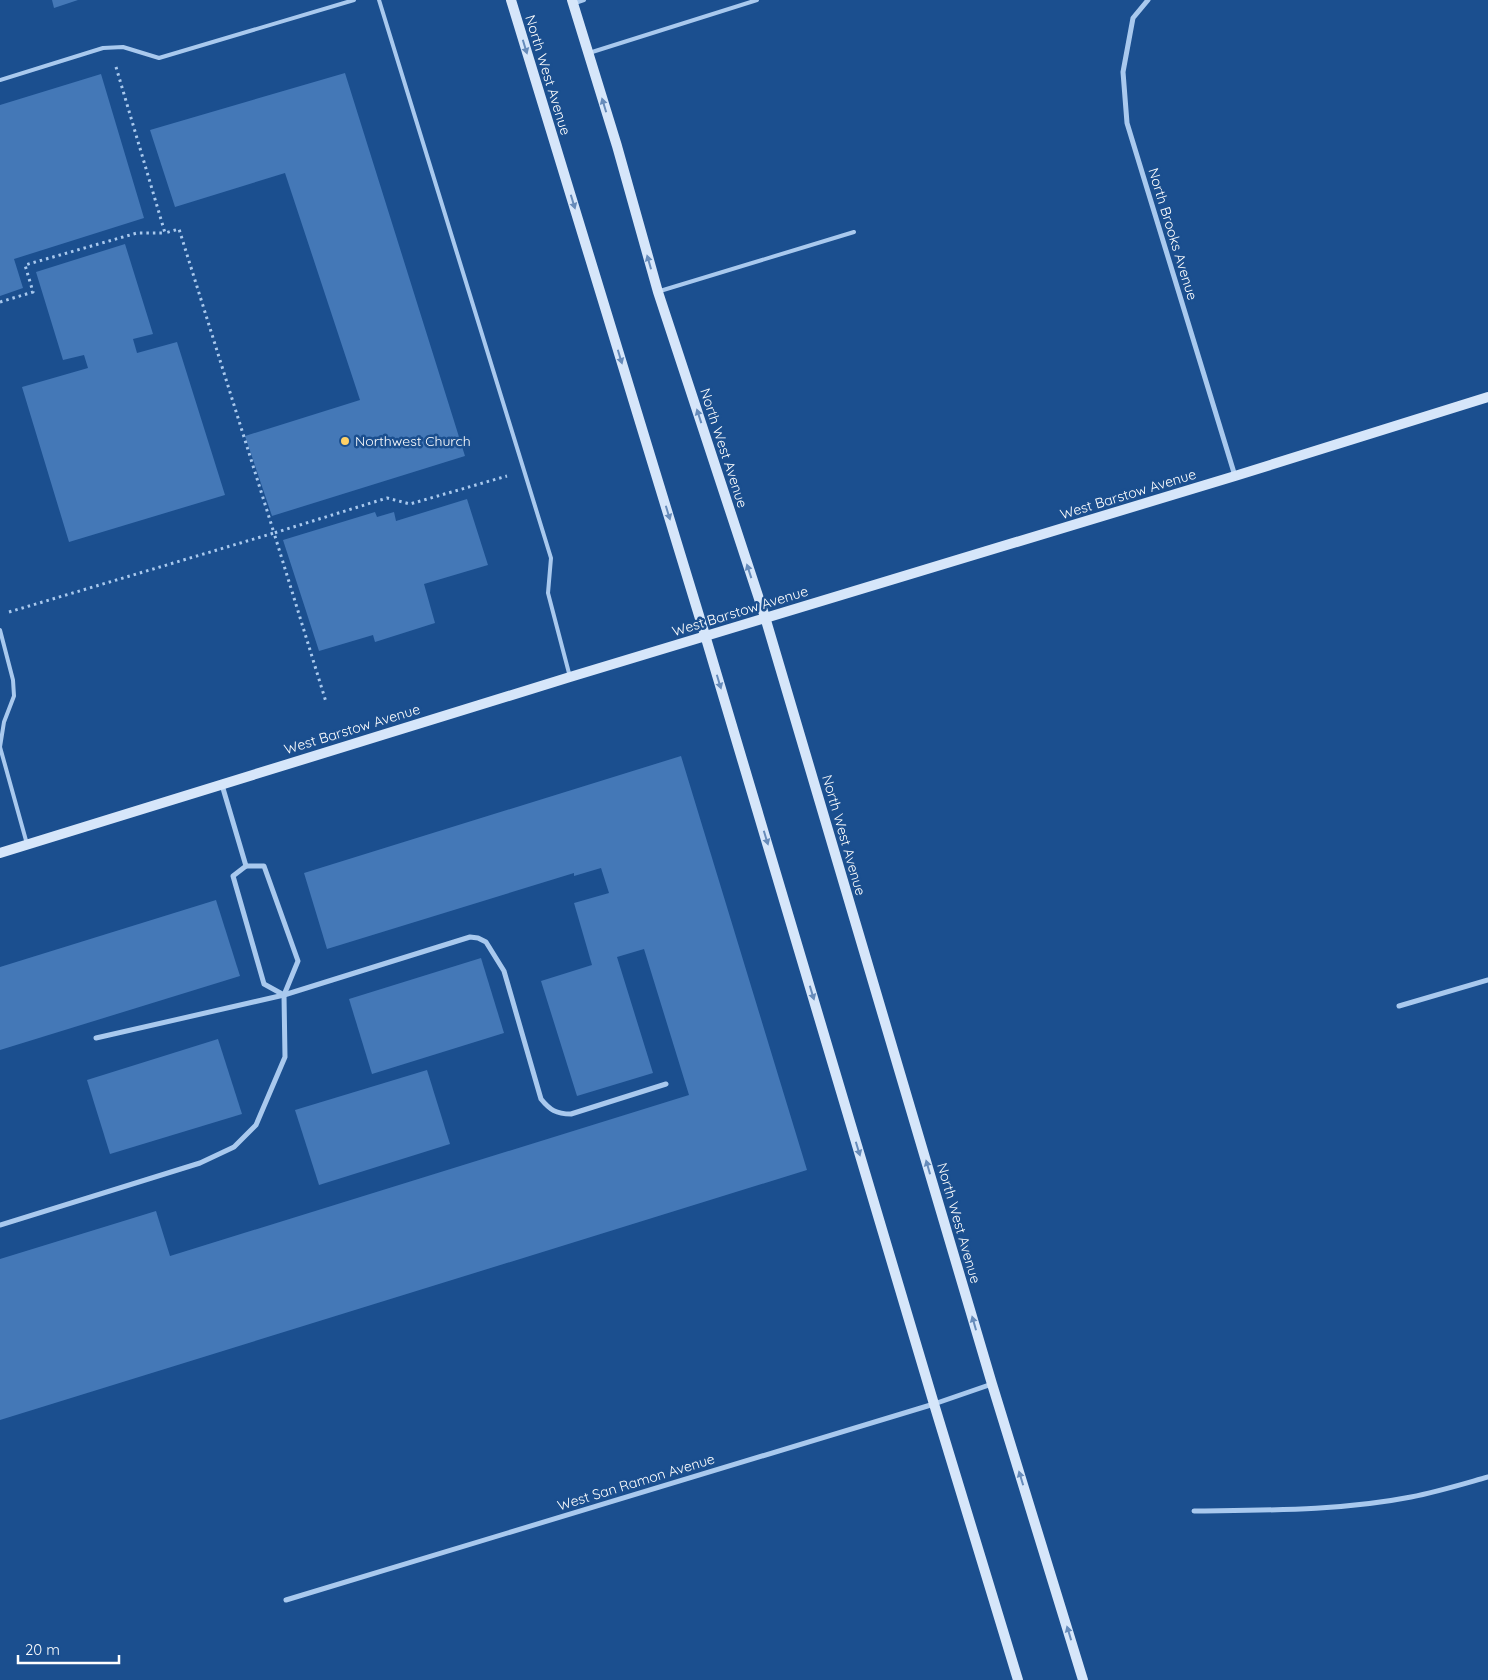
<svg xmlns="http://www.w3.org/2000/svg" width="1488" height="1680" font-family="Quicksand,sans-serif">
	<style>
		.building { fill: #4478b7 }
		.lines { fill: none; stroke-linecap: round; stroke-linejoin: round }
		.path { stroke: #a9c9ee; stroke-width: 3; stroke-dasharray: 2.5 4; stroke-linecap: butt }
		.lane { stroke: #a9c9ee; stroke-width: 4 }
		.street { stroke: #a9c9ee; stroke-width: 5 }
		.secondary { stroke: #d6e6fa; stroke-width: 10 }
		.oneway { fill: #668bba }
		.poi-dot { fill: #ffd166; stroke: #1b4f8f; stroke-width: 2 }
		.labels { text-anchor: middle; stroke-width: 5; stroke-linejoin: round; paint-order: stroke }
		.street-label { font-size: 14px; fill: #fff; stroke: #1b4f8f }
		.poi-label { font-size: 14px; fill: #fff; stroke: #1b4f8f; text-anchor: start }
	</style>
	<rect width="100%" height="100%" fill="#1b4f8f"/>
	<g class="building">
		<path d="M52,0H78L54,8Z"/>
		<path d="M345,73L465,456L272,516L245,436L360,400L285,173L175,207L150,130Z"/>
		<path d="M101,74L144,218L14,259L23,288L0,296V105Z"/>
		<path d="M125,244L153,334L133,339L137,353L177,342L225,495L69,542L22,387L88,368L84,355L63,360L36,272Z"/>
		<path d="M467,499L488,565L424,584L435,623L375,642L373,635L319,651L283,540L375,512L377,517L394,512L396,521Z"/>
		<path d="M681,756L807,1170L0,1420V1259L156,1211L170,1256L689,1095L644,949L617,957L653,1073L577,1096L541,981L592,965L574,903L609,893L601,868L574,876V873L327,949L304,873Z"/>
		<path d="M216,900L240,976L0,1050V967Z"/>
		<path d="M481,958L504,1033L372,1074L349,999Z"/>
		<path d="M218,1039L242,1114L110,1154L87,1080Z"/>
		<path d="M427,1070L450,1144L319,1185L295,1110Z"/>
	</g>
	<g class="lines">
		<g class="path">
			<path d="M116,67L165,233L179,229L274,533L387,498L410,504L507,476"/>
			<path d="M0,302L33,292L25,265L137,233H165"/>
			<path d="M9,612L274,533L326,702"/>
		</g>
		<g class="lane">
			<path d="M379,0L551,558L548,593L570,677"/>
			<path d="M575,3L584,0"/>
			<path d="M589,53L757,0"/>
			<path d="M0,80L103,48L123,47L159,58L354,0"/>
			<path d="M660,291L854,232"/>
			<path d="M0,630L13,680L14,696L4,722L0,747"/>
			<path d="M0,747L27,844"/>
		</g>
		<g class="street">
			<path d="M1148,0L1133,18L1123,72L1127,123L1235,476"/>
			<path d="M222,785L246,866"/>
			<path d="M246,866H264L298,961L284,995L264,984L233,876Z"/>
			<path d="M1399,1006L1488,980"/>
			<path d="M96,1038L284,995L470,937L478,938L486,942L504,971L541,1099C550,1110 556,1114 571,1114L666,1084"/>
			<path d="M0,1225L200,1163L234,1147L256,1125L285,1057L284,995"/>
			<path d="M1194,1511C1266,1510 1340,1511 1411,1497C1437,1492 1463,1484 1488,1477"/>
			<path d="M286,1600L934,1404L992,1384"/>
		</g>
		<g class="secondary">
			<path d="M511,0L705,635L934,1404L1018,1680"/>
			<path d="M572,0L617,146L658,292L765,617L992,1384L1083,1680"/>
			<path d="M0,853L570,677L1235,476L1488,397"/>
		</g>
	</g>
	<defs><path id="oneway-solid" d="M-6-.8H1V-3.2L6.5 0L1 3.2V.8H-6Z" transform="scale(1.25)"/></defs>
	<g class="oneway">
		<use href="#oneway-solid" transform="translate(525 47) rotate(73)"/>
		<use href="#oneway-solid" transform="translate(604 105) rotate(-107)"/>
		<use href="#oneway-solid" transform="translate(573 202) rotate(73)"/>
		<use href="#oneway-solid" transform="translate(649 262) rotate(-106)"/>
		<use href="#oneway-solid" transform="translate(620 357) rotate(73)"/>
		<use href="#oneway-solid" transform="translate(699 416) rotate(-108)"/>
		<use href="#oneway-solid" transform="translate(668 513) rotate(73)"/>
		<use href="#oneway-solid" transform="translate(749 571) rotate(-108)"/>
		<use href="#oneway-solid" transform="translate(719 682) rotate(73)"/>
		<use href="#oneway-solid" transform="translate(766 838) rotate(73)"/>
		<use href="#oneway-solid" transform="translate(812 993) rotate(73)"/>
		<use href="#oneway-solid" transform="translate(858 1149) rotate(73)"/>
		<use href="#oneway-solid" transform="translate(928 1167) rotate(-106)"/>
		<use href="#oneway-solid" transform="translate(974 1323) rotate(-106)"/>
		<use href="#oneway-solid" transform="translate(1021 1478) rotate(-107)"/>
		<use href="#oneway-solid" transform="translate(1069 1633) rotate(-107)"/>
	</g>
	<circle class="poi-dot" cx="345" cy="441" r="5"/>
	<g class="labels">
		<g class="street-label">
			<text transform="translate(548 75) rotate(73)" y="5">North West Avenue</text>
			<text transform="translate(1173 234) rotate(73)" y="5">North Brooks Avenue</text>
			<text transform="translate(724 448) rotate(72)" y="5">North West Avenue</text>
			<text transform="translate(1128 494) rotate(-17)" y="5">West Barstow Avenue</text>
			<text transform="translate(740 611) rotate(-17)" y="5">West Barstow Avenue</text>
			<text transform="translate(352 729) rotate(-17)" y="5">West Barstow Avenue</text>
			<text transform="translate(844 835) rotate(74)" y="5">North West Avenue</text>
			<text transform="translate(959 1223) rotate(74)" y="5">North West Avenue</text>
			<text transform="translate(636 1482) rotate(-17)" y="5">West San Ramon Avenue</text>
		</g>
		<g class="poi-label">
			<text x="355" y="446">Northwest Church</text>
		</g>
	</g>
	<path d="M18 1655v8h101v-8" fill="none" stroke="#ffffff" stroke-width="2.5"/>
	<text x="25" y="1655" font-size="15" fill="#ffffff" stroke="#1b4f8f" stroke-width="4" paint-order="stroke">20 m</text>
</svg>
